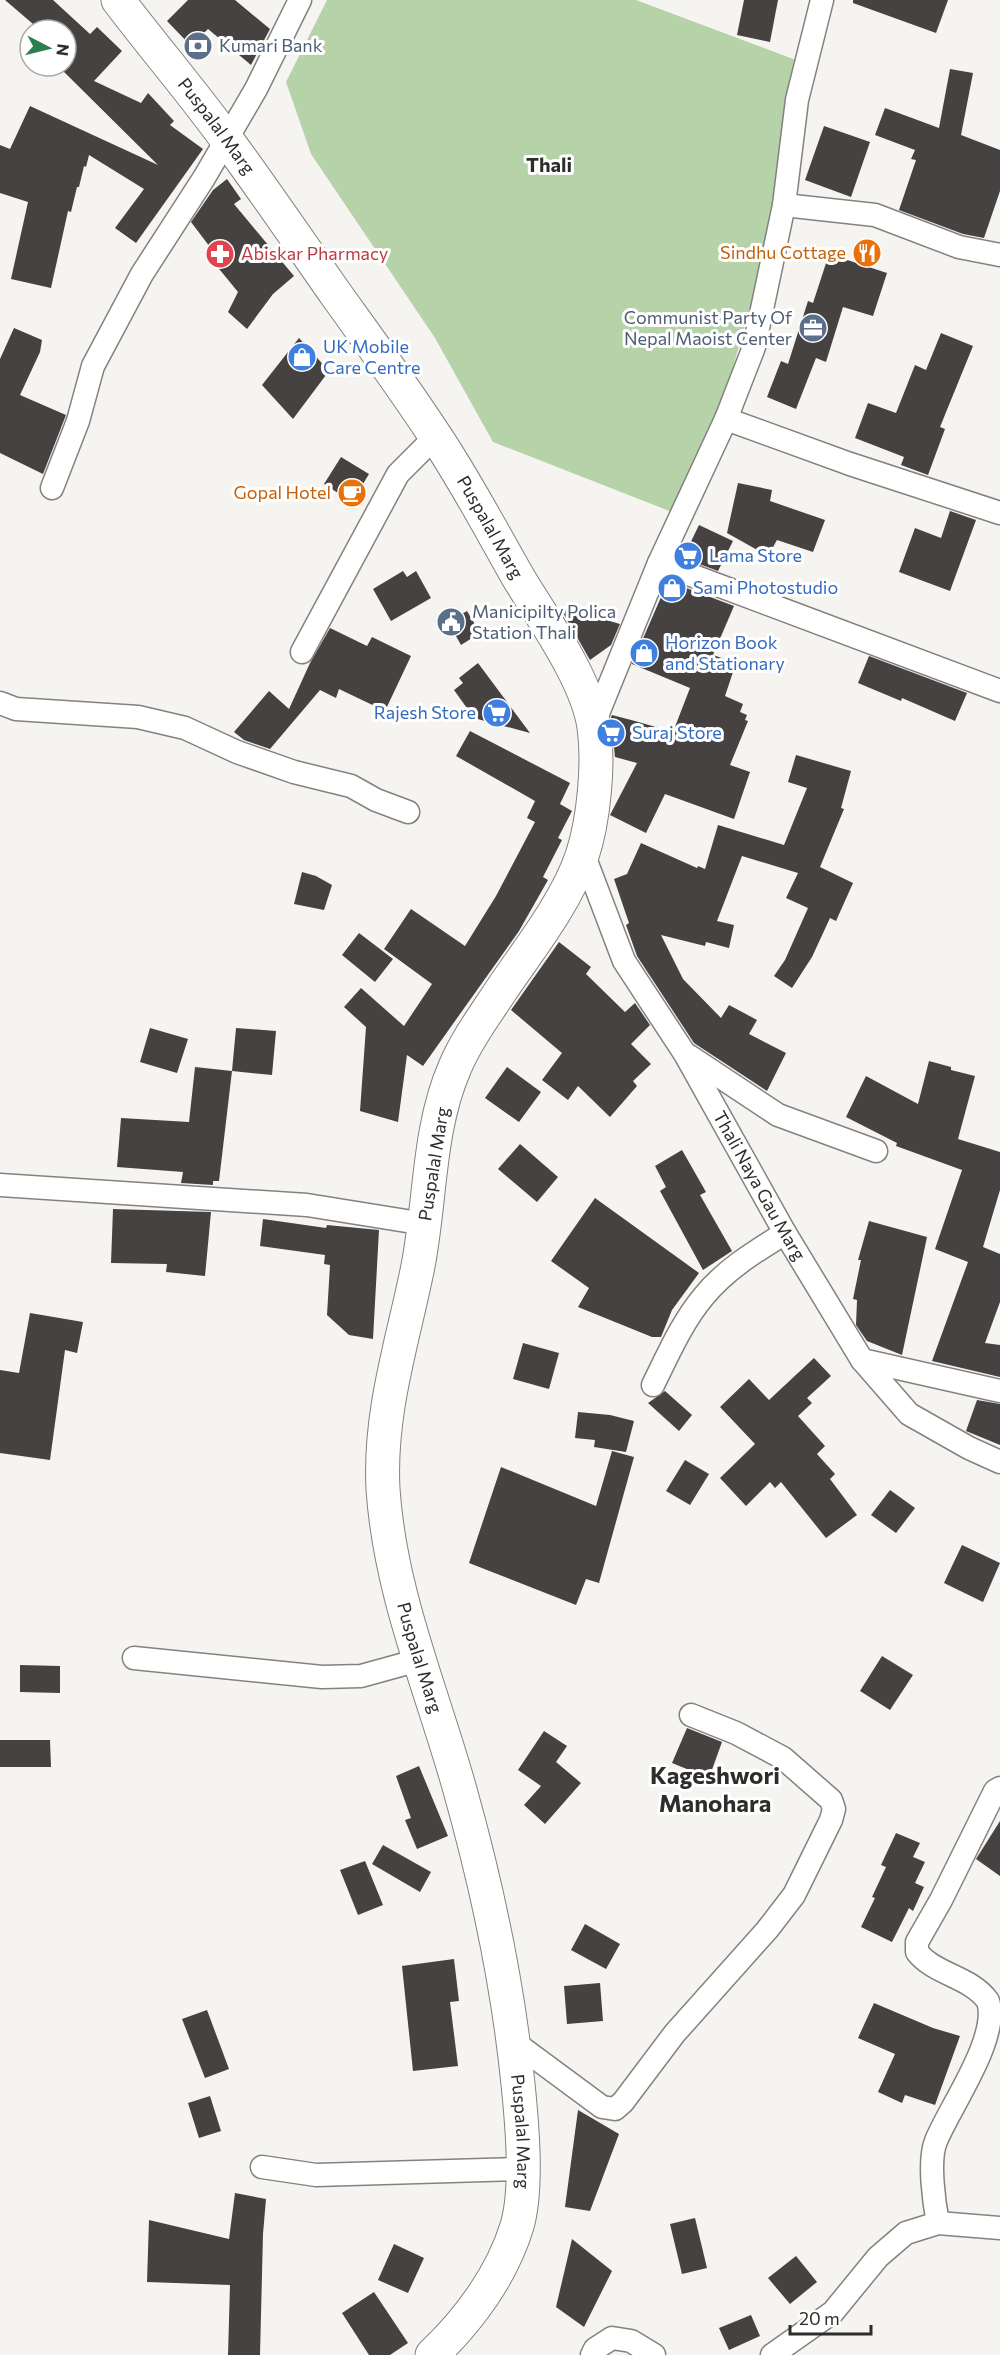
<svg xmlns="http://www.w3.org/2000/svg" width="1000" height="2355" font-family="Commissioner,sans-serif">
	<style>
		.green { fill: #b6d2a8 }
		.building { fill: #454241 }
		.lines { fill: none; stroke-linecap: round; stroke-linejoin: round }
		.minor-casing { stroke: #83827f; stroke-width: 25 }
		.primary-casing { stroke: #83827f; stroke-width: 35 }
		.minor { stroke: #fff; stroke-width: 22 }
		.primary { stroke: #fff; stroke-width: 33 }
		.labels { text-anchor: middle; stroke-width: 6; stroke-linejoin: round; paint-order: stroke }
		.service-label { font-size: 18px; fill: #4e5e75; stroke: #fff; text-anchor: start }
		.street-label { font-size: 18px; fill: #2d2d2b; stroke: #fff }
		.food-label { font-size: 18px; fill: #c56008; stroke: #fff; text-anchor: end }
		.health-label { font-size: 18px; fill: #be3a42; stroke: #fff; text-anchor: start }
		.shop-label { font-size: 18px; fill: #366cbe; stroke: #fff; text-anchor: start }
		.neighbourhood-label { font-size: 20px; font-weight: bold; fill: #2d2d2b; stroke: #fff }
		.district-label { font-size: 24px; font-weight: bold; fill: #2d2d2b; stroke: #fff }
	</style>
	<rect width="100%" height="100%" fill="#f6f4f1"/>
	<path class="green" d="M327,0H636L809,65L770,236L723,403L672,512L493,442L435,338L311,154L286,82Z"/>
	<g class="building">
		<path d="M5,0H53L90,34L97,27L122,51L94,81L141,103L148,93L174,121L170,125L203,149L136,243L115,228L144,189L89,155L86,167L84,166L79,187H77L71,212L68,211L51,288L11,279L28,202L0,193V145L10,149L30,106L158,165L58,66H66V30H40Z"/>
		<path d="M188,0H235L270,29L251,65L208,29L191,46L167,21Z"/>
		<path d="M744,0H778L770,42L737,35Z"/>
		<path d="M853,0H948L936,33L853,3Z"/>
		<path d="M950,69L973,73L961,135L1000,150V191L984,238L963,234L899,210L916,160L911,159L915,150L875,135L885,108L939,128Z"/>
		<path d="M824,126L870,142L851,197L805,180Z"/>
		<path d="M227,179L241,199L234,204L294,276L273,294L247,329L228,312L238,292L211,259L216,255L191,222L213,190Z"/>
		<path d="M829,254L887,273L873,316L843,307L826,362L816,358L796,409L767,397L781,361L788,364L808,301L813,303Z"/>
		<path d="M14,328L42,340L40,352L20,395L66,415L43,474L0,453V359Z"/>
		<path d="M941,333L973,346L940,427L945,429L928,475L901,465L904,457L855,438L868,403L896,413L915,365L926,370Z"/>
		<path d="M299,338L329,371L293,419L262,385Z"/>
		<path d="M341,457L369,474L352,502L324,484Z"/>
		<path d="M738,483L772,490L770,501L825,520L813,552L777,540L768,556L727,533Z"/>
		<path d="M950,511L976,520L950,591L899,572L915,528L941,538Z"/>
		<path d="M699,525L733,541L718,571L683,558Z"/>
		<path d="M403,571L407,577L416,571L431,598L391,621L373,589Z"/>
		<path d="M668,581L734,606L713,655L736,663L725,696L743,704L740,712L747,715L745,720L748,721L730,765L750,772L734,819L665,794L646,833L610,815L637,763L615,757L611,717L612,715L635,721L673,732L690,688L632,664Z"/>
		<path d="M571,605L575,611L620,624L611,645L590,660L562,611Z"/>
		<path d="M467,611L480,633L461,645L448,622Z"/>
		<path d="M330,628L367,646L372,637L411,656L385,711L339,689L336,698L320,690L270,749L244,740L234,732L269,691L289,709L310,663Z"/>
		<path d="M869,656L967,693L955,721L902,698L901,701L858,683Z"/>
		<path d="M478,663L530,733L474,718L454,690L463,683L459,678Z"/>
		<path d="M470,731L570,783L560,804L572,811L558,838L562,840L543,877L548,880L519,931L423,1066L407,1055L398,1122L360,1111L366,1027L344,1007L361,988L404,1026L432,984L384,949L411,909L465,946L496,896L535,822L527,818L535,801L456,756Z"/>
		<path d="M796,755L851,771L841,808L844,809L820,867L853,883L836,921L830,918L812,957L792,988L774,976L785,960L808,908L786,898L798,873L742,856L717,921L734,925L729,948L706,942L705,946L661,935L683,979L721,1018L729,1005L757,1020L749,1034L786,1053L767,1091L694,1043L637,956L626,925L629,923L614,879L627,874L641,843L697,868L698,866L705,869L718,825L784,845L807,788L788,782Z"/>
		<path d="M302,872L316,876L332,885L324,910L294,904Z"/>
		<path d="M359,933L393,959L375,982L342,955Z"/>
		<path d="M559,942L591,967L586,974L625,1012L635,1003L650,1025L631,1044L651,1064L633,1081L637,1086L610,1117L578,1086L568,1100L542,1080L562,1053L511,1010Z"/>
		<path d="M150,1028L188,1039L177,1073L140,1062Z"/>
		<path d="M236,1028L276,1031L272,1075L232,1071Z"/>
		<path d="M929,1061L951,1067V1070L975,1076L958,1139L1000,1152V1190L983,1247L1000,1254V1302L985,1343L1000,1345V1377L932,1361L968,1262L935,1249L962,1170L896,1146L897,1143L846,1117L866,1076L918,1104Z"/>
		<path d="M195,1067L232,1071L219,1181H213V1185L181,1183L183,1172L117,1167L121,1118L189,1122Z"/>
		<path d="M507,1067L541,1092L519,1122L485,1098Z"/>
		<path d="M520,1144L558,1177L537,1202L498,1169Z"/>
		<path d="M682,1150L706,1192L700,1195L732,1251L703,1270L660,1191L666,1187L655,1166Z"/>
		<path d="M595,1198L699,1273L672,1310L661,1337H652L578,1307L589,1288L551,1261Z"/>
		<path d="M113,1209L211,1212L205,1276L166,1272L167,1264L111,1263Z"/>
		<path d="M263,1219L326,1228L327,1225L379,1230L373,1339L349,1335L327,1315L330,1265L324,1264L325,1255L260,1246Z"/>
		<path d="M869,1221L927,1237L902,1355L867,1341L856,1325L857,1300L853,1299L861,1260H858Z"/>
		<path d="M30,1313L83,1322L77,1353L65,1350L50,1460L0,1453V1370L19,1373Z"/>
		<path d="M523,1343L559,1353L549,1389L513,1379Z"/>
		<path d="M814,1358L831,1376L807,1398L812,1403L798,1416L825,1446L817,1454L835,1474L830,1479L857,1515L826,1538L781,1482L775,1488L770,1482L746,1506L720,1478L755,1444L720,1407L749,1379L769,1400Z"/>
		<path d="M665,1391L692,1415L679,1431L648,1403Z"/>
		<path d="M977,1400L1000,1404V1445L966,1431Z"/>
		<path d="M578,1412L610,1415L634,1421L626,1452L594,1447L595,1440L575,1438Z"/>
		<path d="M612,1451L634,1457L599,1583L586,1579L576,1605L469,1563L501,1467L596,1506Z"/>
		<path d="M685,1460L709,1474L690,1505L666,1491Z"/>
		<path d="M890,1490L915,1508L896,1533L871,1515Z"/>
		<path d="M962,1545L1000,1563L983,1602L944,1583Z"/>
		<path d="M882,1656L913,1675L890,1710L860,1691Z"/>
		<path d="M20,1665L60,1666V1693L20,1692Z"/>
		<path d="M687,1728L722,1742L709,1778L672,1763Z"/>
		<path d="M544,1731L567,1746L556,1762L581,1783L545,1824L524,1805L541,1786L518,1770Z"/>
		<path d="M0,1740H50L51,1767H0Z"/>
		<path d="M419,1766L448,1836L417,1849L405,1820L411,1818L396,1776Z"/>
		<path d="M1000,1821V1876L976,1859Z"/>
		<path d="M896,1833L920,1843L913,1857L925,1862L915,1883L924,1887L913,1911L909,1908L892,1942L861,1927L875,1898L872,1897L886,1867L881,1865Z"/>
		<path d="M383,1845L431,1872L420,1892L372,1864Z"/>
		<path d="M365,1861L383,1905L358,1915L340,1870Z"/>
		<path d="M585,1924L620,1944L606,1969L571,1950Z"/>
		<path d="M454,1959L459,2001L450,2002L458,2066L413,2071L402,1966Z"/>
		<path d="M600,1983L603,2021L567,2024L564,1986Z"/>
		<path d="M874,2003L933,2028L960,2036L935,2105L905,2095L902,2103L878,2092L895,2054L858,2038Z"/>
		<path d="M207,2010L229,2069L205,2078L182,2019Z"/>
		<path d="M210,2096L221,2131L199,2138L188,2103Z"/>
		<path d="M578,2110L619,2134L590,2211L565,2207Z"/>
		<path d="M235,2193L266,2199L263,2234L260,2355H228L230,2285L147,2282L149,2220L229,2239Z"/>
		<path d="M695,2218L707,2268L682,2274L670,2224Z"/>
		<path d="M572,2239L612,2271L584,2327L556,2307Z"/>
		<path d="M394,2244L424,2258L408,2293L378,2280Z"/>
		<path d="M796,2256L817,2282L790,2304L768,2278Z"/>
		<path d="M374,2292L408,2343L390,2355H369L342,2313Z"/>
		<path d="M751,2315L760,2336L729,2350L719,2328Z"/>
	</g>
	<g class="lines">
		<g class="minor-casing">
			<g id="minor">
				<path d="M784,205L875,215L959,247L1000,255"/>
				<path d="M726,419L850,464L1000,513"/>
				<path d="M52,488L78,421L93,366L142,274L204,178L256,89L300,0"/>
				<path d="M659,563L1000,691"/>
				<path d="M302,652L398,474L436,436"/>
				<path d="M0,703L16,709L138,717L185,728L237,752L294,772L351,786L376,800L408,812"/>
				<path d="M594,723L659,563L726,419L754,347L784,205L797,100L822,0"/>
				<path id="s1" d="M583,853L624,961L685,1054L785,1233L862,1360L909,1414L969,1448L1000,1462"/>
				<path d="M689,1056L778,1115L876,1151"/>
				<path d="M0,1185L307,1205L425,1224"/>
				<path d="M862,1360L1000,1391"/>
				<path d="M653,1385C668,1355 682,1322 704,1296C726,1269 756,1251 785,1233"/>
				<path d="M134,1658L322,1677L361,1676L419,1660"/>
				<path d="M514,2042L602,2107L615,2109L623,2102L675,2033L767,1930L794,1895L831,1820L834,1809L831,1800L783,1758L736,1733L691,1715"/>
				<path d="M262,2167L316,2175L522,2169"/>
				<path d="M938,2223C934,2203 928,2160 936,2141C949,2108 1000,2038 988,2001C970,1976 935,1975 917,1952V1942L941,1900L995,1791L1000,1788"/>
				<path d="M592,2355L595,2349L612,2338L631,2341L654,2355"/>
				<path d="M772,2355L833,2312L878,2257L906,2233L938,2223L1000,2228"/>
			</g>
		</g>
		<g class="primary-casing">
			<g id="primary">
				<path id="s2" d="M118,0C155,49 195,95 230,144C266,193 300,243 335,293C368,339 401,384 432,431C464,478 490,528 518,577C543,619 587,679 594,727C599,764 594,820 582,856C566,903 529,949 502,989C485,1015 467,1039 455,1067C427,1131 431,1204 417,1271C402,1344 379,1413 383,1489C390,1594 432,1690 460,1790C487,1886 508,1984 518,2084C522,2123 528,2188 517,2226C502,2275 469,2320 432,2355"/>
			</g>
		</g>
		<use href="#minor" class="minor"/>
		<use href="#primary" class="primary"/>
	</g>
	<defs>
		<g id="bank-disc" transform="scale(1.5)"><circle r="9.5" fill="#5c6f8a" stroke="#fff"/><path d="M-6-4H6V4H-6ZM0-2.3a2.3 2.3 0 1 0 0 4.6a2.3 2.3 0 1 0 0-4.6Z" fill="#fff"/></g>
		<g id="restaurant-disc" transform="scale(1.5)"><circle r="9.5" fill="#e8710a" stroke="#fff"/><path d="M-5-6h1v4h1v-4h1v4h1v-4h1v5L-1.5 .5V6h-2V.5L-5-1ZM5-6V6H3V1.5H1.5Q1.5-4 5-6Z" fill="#fff"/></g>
		<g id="pharmacy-disc" transform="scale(1.5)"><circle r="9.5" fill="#e0444e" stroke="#fff"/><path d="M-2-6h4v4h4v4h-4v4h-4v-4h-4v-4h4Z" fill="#fff"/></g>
		<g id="office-disc" transform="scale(1.5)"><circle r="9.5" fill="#5c6f8a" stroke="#fff"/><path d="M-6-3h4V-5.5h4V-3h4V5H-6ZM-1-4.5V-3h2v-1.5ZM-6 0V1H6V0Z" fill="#fff"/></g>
		<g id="shop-disc" transform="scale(1.5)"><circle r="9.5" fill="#3f7fe0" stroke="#fff"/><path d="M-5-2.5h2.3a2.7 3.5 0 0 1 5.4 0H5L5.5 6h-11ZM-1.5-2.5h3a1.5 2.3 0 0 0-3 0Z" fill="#fff"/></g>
		<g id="cafe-disc" transform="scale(1.5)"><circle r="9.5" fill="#e8710a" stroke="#fff"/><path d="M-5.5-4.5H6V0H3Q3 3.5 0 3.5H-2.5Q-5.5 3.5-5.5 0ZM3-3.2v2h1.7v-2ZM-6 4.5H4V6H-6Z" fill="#fff"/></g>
		<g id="supermarket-disc" transform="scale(1.5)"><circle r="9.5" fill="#3f7fe0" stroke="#fff"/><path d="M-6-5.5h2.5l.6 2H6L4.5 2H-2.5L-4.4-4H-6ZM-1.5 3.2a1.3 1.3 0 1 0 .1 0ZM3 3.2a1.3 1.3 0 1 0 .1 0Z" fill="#fff"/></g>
		<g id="civic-disc" transform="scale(1.5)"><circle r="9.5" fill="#5c6f8a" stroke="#fff"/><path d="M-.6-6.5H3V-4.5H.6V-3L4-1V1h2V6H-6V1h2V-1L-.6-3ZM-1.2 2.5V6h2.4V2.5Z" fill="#fff"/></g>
	</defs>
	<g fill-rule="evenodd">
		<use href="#bank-disc" x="198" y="46"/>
		<use href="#restaurant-disc" x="867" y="253"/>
		<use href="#pharmacy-disc" x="220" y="254"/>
		<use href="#office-disc" x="813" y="328"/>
		<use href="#shop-disc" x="302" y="357"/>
		<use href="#cafe-disc" x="352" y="493"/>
		<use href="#supermarket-disc" x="688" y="556"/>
		<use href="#shop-disc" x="672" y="588"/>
		<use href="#civic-disc" x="451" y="622"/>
		<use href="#shop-disc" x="644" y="653"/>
		<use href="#supermarket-disc" x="497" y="713"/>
		<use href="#supermarket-disc" x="611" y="733"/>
	</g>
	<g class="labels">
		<g class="service-label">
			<text x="219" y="52">Kumari Bank</text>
			<text x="792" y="324" text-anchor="end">Communist Party Of<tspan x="792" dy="21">Nepal Maoist Center</tspan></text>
			<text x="472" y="618">Manicipilty Polica<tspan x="472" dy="21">Station Thali</tspan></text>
		</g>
		<g class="street-label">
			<text dy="6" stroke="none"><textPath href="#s2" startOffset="160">Puspalal Marg</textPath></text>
			<text dy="6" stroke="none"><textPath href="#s2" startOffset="646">Puspalal Marg</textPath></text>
			<text transform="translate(434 1164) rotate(-81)" y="6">Puspalal Marg</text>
			<text dy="6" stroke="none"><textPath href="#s1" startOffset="378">Thali Naya Gau Marg</textPath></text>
			<text dy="6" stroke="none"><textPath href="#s2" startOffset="1852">Puspalal Marg</textPath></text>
			<text dy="6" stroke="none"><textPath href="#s2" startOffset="2338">Puspalal Marg</textPath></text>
		</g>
		<g class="food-label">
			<text x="846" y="259">Sindhu Cottage</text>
			<text x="331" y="499">Gopal Hotel</text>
		</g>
		<g class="health-label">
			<text x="241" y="260">Abiskar Pharmacy</text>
		</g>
		<g class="shop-label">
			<text x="323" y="353">UK Mobile<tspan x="323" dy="21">Care Centre</tspan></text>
			<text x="709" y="562">Lama Store</text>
			<text x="693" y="594">Sami Photostudio</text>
			<text x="665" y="649">Horizon Book<tspan x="665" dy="21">and Stationary</tspan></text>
			<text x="476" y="719" text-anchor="end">Rajesh Store</text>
			<text x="632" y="739">Suraj Store</text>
		</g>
		<g class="neighbourhood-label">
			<text x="549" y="172">Thali</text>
		</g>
		<g class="district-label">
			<text x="715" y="1784">Kageshwori<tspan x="715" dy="28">Manohara</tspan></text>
		</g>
	</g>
	<g transform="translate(48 48) rotate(97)"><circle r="28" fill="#ffffff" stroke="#ababaa" stroke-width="1.5"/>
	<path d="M0-4.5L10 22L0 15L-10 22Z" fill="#2a7e50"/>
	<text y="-9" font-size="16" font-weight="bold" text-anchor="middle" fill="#2d2d2b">N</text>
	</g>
	<path d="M790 2325v9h81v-9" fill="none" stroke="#2d2d2b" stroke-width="3"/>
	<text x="799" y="2325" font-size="18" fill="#2d2d2b" stroke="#ffffff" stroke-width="4.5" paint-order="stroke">20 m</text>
</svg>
